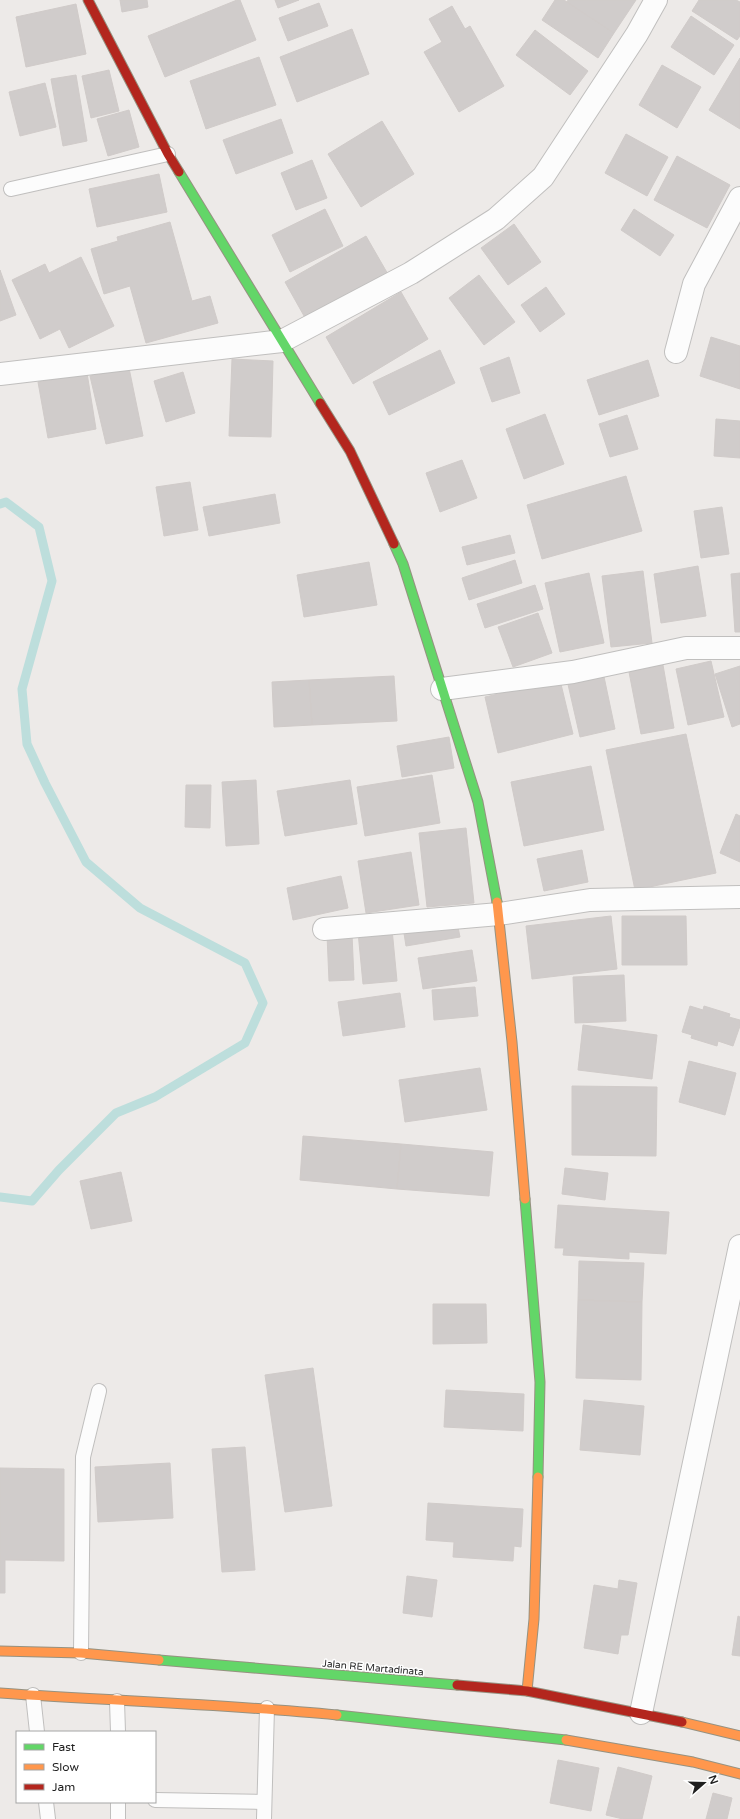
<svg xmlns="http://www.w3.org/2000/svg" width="740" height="1819" font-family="'Varela Round',sans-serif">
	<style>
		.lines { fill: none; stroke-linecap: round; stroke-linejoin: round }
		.stream { stroke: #bddedc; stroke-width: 9 }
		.building { fill: #d0cccb; stroke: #d0cbc9 }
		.lane-casing { stroke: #c0bfbe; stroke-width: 16 }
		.street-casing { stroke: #c0bfbe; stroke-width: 24 }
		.fast-casing { stroke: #969281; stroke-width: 11 }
		.slow-casing { stroke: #969281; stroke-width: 11 }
		.jam-casing { stroke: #969281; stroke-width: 11 }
		.lane { stroke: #fcfcfc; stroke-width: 14 }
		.street { stroke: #fcfcfc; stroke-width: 22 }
		.fast { stroke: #63d668; stroke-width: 9 }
		.slow { stroke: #ff974d; stroke-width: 9 }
		.jam { stroke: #b3261e; stroke-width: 9 }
		.labels { text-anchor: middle; stroke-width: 3; stroke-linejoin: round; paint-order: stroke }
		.street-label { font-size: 10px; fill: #1f1f1f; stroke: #fff }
	</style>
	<rect width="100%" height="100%" fill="#edeae8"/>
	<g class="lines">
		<path class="stream" d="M0,504L6,502L39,527L52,581L22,689L27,744L45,783L86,862L140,908L245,963L263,1003L245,1043L155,1097L116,1113L59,1170L32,1201L0,1197"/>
	</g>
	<g class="building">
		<path d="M120,0H147L148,7L122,12Z"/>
		<path d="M237,0H240L256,40L165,77L148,36Z"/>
		<path d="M275,0H299L278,8Z"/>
		<path d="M555,0H564L614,33L598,58L542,20Z"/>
		<path d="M568,0H636L614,33L567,2Z"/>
		<path d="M699,0H736L740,2V36L737,40L692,11Z"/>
		<path d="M319,3L328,26L288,41L279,18Z"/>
		<path d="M76,4L86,54L26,67L16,17Z"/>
		<path d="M452,6L465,29L470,26L504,86L459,112L424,52L442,42L429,19Z"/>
		<path d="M691,16L734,45L714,75L671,47Z"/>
		<path d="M352,29L369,74L297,102L280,57Z"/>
		<path d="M535,30L588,71L570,95L516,55Z"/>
		<path d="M259,57L276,105L206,129L190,81Z"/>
		<path d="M740,58V129L709,110Z"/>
		<path d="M662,65L701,87L677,128L639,105Z"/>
		<path d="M109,70L119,111L91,118L82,76Z"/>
		<path d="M76,75L87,141L63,146L51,79Z"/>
		<path d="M45,83L56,127L20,136L9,92Z"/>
		<path d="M129,110L139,147L108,156L97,119Z"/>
		<path d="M281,119L293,153L236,174L223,140Z"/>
		<path d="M382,121L414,174L361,207L328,154Z"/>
		<path d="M626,134L668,157L647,196L605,173Z"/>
		<path d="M677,156L730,185L707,228L654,200Z"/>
		<path d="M312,160L327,198L296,210L281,173Z"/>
		<path d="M159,174L167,212L97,227L89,189Z"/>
		<path d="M325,209L343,246L290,272L272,235Z"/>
		<path d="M634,209L674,235L660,256L621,230Z"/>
		<path d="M170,222L192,301L210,296L218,323L146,343L130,286L104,294L91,249L118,241L117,237Z"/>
		<path d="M514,224L541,262L508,285L481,248Z"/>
		<path d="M366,236L389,276L308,323L285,282Z"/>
		<path d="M81,257L114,326L69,348L60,329L40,339L12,280L45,264L49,273Z"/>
		<path d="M0,270L16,315L0,321Z"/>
		<path d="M479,275L515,322L484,345L449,298Z"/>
		<path d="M546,287L565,314L540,332L521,305Z"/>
		<path d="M401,292L428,339L353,384L326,337Z"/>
		<path d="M711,337L740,346V389L700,376Z"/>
		<path d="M440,350L455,383L389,415L373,382Z"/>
		<path d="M509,357L520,393L492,402L480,368Z"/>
		<path d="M232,359L273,361L271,437L229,436Z"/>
		<path d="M648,360L659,396L599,415L587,380Z"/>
		<path d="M129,368L143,436L106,444L90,376Z"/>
		<path d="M183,372L195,413L166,422L154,381Z"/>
		<path d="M87,373L96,429L48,438L38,382Z"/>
		<path d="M545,414L564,464L524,479L506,429Z"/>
		<path d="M627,415L638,449L610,457L599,424Z"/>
		<path d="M716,419L740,421V458L714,456Z"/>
		<path d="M462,460L477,498L440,512L426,473Z"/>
		<path d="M626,476L642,531L542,559L527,505Z"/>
		<path d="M190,482L198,530L164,536L156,487Z"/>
		<path d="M275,494L280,523L209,536L203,507Z"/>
		<path d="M722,507L729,554L701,558L694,511Z"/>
		<path d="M510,535L515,553L467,565L462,547Z"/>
		<path d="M515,560L522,583L469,600L462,578Z"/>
		<path d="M369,562L377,605L304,617L297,575Z"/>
		<path d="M698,566L706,616L661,623L654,574Z"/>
		<path d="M643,571L652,643L611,647L602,576Z"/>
		<path d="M589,573L604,643L560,652L545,583Z"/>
		<path d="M740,573V632H735L731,574Z"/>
		<path d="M535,585L543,609L485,628L477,604Z"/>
		<path d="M538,613L552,653L513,667L498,627Z"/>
		<path d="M711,661L724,717L688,725L676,669Z"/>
		<path d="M663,665L674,728L641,734L629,672Z"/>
		<path d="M740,666V724L732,727L715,674Z"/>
		<path d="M603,672L615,729L580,737L567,680Z"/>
		<path d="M394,676L397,721L312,725L309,680Z"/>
		<path d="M309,680L312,725L274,727L272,682Z"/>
		<path d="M560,680L573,734L498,753L485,697Z"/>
		<path d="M686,734L716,873L635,890L606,750Z"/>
		<path d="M449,737L454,768L402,777L397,746Z"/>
		<path d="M591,766L604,830L524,846L511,782Z"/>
		<path d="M432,775L440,823L365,836L357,787Z"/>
		<path d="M256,780L259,844L226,846L222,782Z"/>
		<path d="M350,780L357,824L285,836L277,791Z"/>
		<path d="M186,785H211L210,828L185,827Z"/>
		<path d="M736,814L740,816V862L720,853Z"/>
		<path d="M466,828L474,903L427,907L419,833Z"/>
		<path d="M582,850L588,882L544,891L537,859Z"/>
		<path d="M411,852L419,905L366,913L358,861Z"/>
		<path d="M341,876L348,908L293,920L287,888Z"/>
		<path d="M611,916L617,969L532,979L526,926Z"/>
		<path d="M622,916H686L687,965H622Z"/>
		<path d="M456,917L460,937L406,946L403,927Z"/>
		<path d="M392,929L397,981L363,984L358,932Z"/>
		<path d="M352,934L354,980L329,981L327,935Z"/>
		<path d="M472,950L477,981L423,989L418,958Z"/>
		<path d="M624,975L626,1021L575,1023L573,977Z"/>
		<path d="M475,987L478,1016L434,1020L432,990Z"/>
		<path d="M400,993L405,1027L343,1036L338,1002Z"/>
		<path d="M690,1006L703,1010L704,1006L730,1014L729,1017L740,1020V1026L733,1046L718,1041L717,1046L691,1038L692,1035L682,1032Z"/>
		<path d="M583,1025L657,1035L652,1079L578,1070Z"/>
		<path d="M689,1061L736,1073L725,1115L679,1102Z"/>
		<path d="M480,1068L487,1110L405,1122L399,1080Z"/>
		<path d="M572,1086L657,1087L656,1156L572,1155Z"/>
		<path d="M303,1136L401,1144L397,1189L300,1180Z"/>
		<path d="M401,1144L493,1152L489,1196L397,1189Z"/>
		<path d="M565,1168L608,1173L605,1200L562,1194Z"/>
		<path d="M121,1172L132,1221L91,1229L80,1181Z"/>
		<path d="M558,1205L669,1212L666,1254L629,1252V1259L563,1255L564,1248H555Z"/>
		<path d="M579,1261L644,1263L642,1302L578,1300Z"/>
		<path d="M578,1300L642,1302L641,1380L576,1378Z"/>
		<path d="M433,1304H486L487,1343L433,1344Z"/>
		<path d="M313,1368L332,1506L285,1512L265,1375Z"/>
		<path d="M446,1390L524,1394L523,1431L444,1427Z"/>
		<path d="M584,1400L644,1406L640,1455L580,1450Z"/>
		<path d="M245,1447L255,1570L222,1572L212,1449Z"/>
		<path d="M170,1463L173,1518L98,1522L95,1467Z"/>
		<path d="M0,1468L64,1469V1561L5,1560V1593H0Z"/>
		<path d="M428,1503L523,1509L521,1547L514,1546L513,1561L453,1557L454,1542L426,1540Z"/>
		<path d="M407,1576L437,1580L432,1617L403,1613Z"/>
		<path d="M619,1580L637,1583L628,1635H621L618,1654L584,1648L594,1585L618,1589Z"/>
		<path d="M738,1616L740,1617V1656L732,1655Z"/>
		<path d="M558,1760L599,1768L591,1811L550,1803Z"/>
		<path d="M618,1767L652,1776L642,1819H623L606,1815Z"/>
		<path d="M713,1793L732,1798L727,1819H706Z"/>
	</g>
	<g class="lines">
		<g class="lane-casing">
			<g id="lane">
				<path d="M11,189L168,154"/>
				<path d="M81,1653L83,1457L99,1391"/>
				<path d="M33,1695L37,1732"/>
				<path d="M117,1701L118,1732"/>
				<path d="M155,1800L264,1802"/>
				<path d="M46,1802L48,1819"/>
				<path d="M118,1802V1819"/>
				<path d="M264,1819L267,1708"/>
			</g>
		</g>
		<g class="street-casing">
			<g id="street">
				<path d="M676,352L694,284L740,198"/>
				<path d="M0,374L282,341L411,273L496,219L543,177L637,34L656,0"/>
				<path d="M442,689L573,672L686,648H740"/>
				<path d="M324,929L499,914L590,900L740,897"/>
				<path d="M641,1713L740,1246"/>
			</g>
		</g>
		<g class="fast-casing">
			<g id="fast">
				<path d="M179,172L320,403"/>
				<path d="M394,544L403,564L478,802L497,902"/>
				<path d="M525,1199L540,1382L538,1477"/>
				<path d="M159,1660L457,1685"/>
				<path d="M337,1715L566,1740"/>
			</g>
		</g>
		<g class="slow-casing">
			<g id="slow">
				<path d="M497,902L512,1042L525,1199"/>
				<path d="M0,1651L81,1653L159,1660"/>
				<path d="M527,1691L534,1619L538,1477"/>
				<path d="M0,1693C112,1701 225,1704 337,1715"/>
				<path d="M682,1722L740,1736"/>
				<path d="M566,1740L693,1762L740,1774"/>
			</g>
		</g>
		<g class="jam-casing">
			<g id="jam">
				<path d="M88,0L168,154L179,172"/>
				<path d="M320,403L350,451L394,544"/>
				<path d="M457,1685L527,1691L682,1722"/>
			</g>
		</g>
		<use href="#lane" class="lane"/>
		<use href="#street" class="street"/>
		<use href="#fast" class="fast"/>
		<use href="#slow" class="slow"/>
		<use href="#jam" class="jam"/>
	</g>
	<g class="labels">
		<g class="street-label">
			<text transform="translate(373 1667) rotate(5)" y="4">Jalan RE Martadinata</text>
		</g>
	</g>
	<rect x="16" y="1731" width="140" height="72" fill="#ffffff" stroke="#a5a5a5"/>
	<rect x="24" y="1744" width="20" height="6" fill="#63d668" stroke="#a5a5a5"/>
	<text x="52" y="1751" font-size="12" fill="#1f1f1f">Fast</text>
	<rect x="24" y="1764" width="20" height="6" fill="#ff974d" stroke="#a5a5a5"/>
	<text x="52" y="1771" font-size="12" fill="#1f1f1f">Slow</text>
	<rect x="24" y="1784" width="20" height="6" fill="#b3261e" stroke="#a5a5a5"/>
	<text x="52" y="1791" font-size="12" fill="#1f1f1f">Jam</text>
	<g transform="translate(704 1783) rotate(70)" stroke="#ffffff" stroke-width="3" paint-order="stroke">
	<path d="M0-3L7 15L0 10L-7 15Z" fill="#1f1f1f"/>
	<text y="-6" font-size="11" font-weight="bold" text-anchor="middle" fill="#1f1f1f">N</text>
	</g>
</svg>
